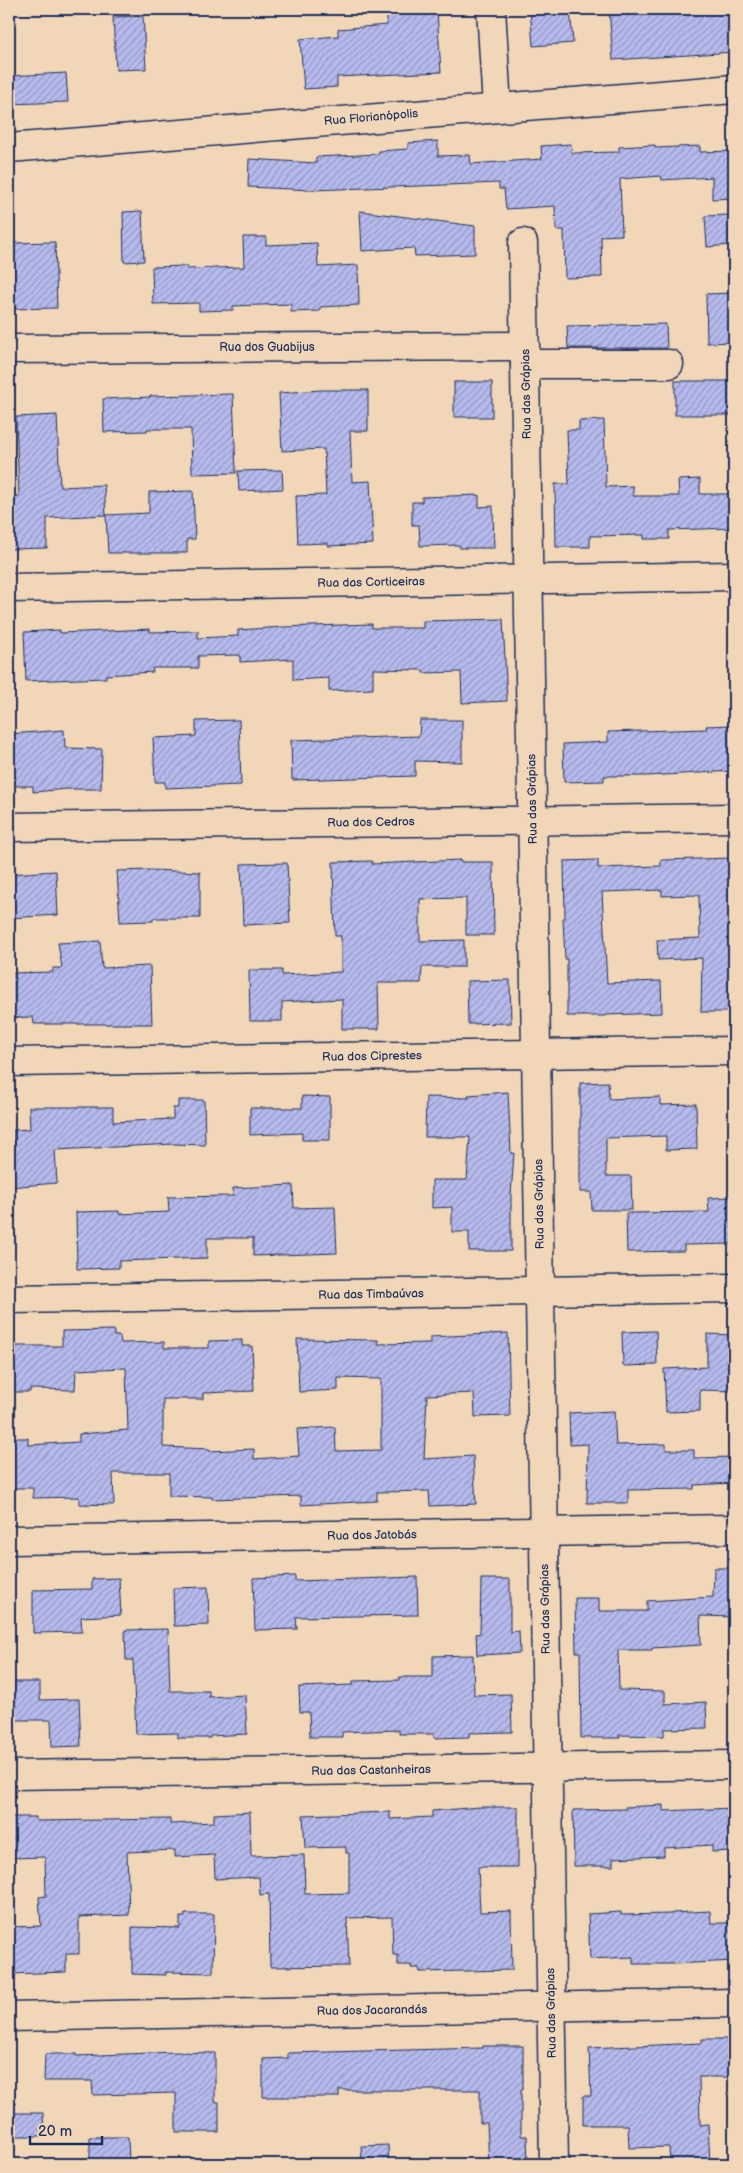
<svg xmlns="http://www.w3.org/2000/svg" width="743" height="2173" font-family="'Balsamiq Sans',sans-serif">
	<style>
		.building { fill: url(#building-hatch); stroke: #1b2f5e }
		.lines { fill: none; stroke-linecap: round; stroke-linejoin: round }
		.minor-casing { stroke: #1b2f5e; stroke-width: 31 }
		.minor { stroke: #f2d6b8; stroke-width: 28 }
		.labels { text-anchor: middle; stroke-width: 4; stroke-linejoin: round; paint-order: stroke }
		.street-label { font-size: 12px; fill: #1b2f5e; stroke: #f2d6b8 }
	</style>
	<defs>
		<pattern id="building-hatch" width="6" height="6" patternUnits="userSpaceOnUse" patternTransform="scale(1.25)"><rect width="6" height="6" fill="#b7baec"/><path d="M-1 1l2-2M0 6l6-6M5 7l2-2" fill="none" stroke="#9498c2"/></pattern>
	</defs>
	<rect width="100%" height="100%" fill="#f2d6b8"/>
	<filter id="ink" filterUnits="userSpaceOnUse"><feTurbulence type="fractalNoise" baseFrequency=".02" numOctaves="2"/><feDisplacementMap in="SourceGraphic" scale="10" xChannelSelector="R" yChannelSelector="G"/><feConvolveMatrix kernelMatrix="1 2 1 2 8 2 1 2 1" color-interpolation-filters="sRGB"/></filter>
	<g filter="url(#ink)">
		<g class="building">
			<path d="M530,9H570L573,43L533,46Z"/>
			<path d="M609,9H734V52L613,60Z"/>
			<path d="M437,11L441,72L337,77V87L304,89L300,39L338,36V29L387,25V14Z"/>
			<path d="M143,16L146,69L116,70L113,17Z"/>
			<path d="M66,73L68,102L9,104V76Z"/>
			<path d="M438,141V156L470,155L471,164L542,159L541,146L571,144L572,153L619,152V147L655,145V148L700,146V152L734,151V198L712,199V177L662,180L661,176L620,179L622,235L601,236L602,277L565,278L564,230H556L555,206L506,209L504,189H499V183L312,190L248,187L249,159L316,163V157L379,154V151L408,149V143Z"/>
			<path d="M142,211L144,261L124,262L123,212Z"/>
			<path d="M360,211L475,226V254L415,256L414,248L362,251Z"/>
			<path d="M729,215L731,245L707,247L705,216Z"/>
			<path d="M243,237H266V245L317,243L318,267L358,265L359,305L320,307V311L291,312V304L233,306V310L199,311V303L153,304L152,267L187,266V269L244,267Z"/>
			<path d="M55,242L57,308L9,309V243Z"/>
			<path d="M733,293L734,342L707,343L706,294Z"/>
			<path d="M666,324L667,348H568L567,326Z"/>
			<rect x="675" y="381" width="57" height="34"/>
			<rect x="454" y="382" width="38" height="35"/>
			<path d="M321,390H368V431H350L352,482L370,481L373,544L328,546V543L298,544L296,496L326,495L324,449L282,451L279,393Z"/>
			<path d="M233,394L236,473L192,474L191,429H147V431L104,432L103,399L150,397V396Z"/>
			<path d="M57,415L60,487L104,485L106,515L47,518V548L9,549V496H19L16,417Z"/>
			<path d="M604,420L606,487L633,486V496H679L678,480L700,479V494H734V528L669,530V539H644V535L590,536V547H556L555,484H569L567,430H579V421Z"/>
			<path d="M282,470L283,489L239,491L238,471Z"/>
			<path d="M193,491L195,539H187V553H108L106,515L149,513V492Z"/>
			<path d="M479,495V507L493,506L494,548H460L459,545L420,546L419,525H412V502H422V497Z"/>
			<path d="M503,619L507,701L462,703L461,672L423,673V670L373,669V689L329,691V678L293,680V659L240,662V655L198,656V668H152L153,672L106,675V678L26,681L24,632L60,630V633L150,629V632L198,631V638L238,636V630L283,627L372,624V628H423V621Z"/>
			<path d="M239,720L241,785L165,788V782H155L153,738L196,736V721Z"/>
			<path d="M420,720H462V762L415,761V776L292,780L291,740L419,736Z"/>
			<path d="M732,725L733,771L647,776H604V781L564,782L563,744L608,742V732L707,729L706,726Z"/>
			<path d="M64,730L65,748L102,749L101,789H67L33,792V786H9V734Z"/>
			<path d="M734,858V1012H701L702,958L658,960L657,940L700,938L699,895L662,896V890L602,892L607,983L661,981L662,1013L606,1015V1016H567V959H565L563,918H565L564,861L598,860V868L661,866V860Z"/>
			<path d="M460,860V862H493L494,935H466V898L420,899V941L464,940V967H422L421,983H378L379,1029H342V999L282,1002V1021H250L249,970H282V975L341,972V936H335L333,862L372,861V864Z"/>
			<path d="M287,863L290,923L243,925L241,864Z"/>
			<path d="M150,870L200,872V918H153V921L120,922L117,871Z"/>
			<path d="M56,871L58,915L9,918V874Z"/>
			<path d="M100,941L102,968L150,966L152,1024H34L33,1017L9,1018V973L53,972V968H62L58,943Z"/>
			<path d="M510,980L511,1023L468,1024L467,981Z"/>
			<path d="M608,1082L609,1099L660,1097V1105L696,1104L697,1149L666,1150V1136L606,1138V1176H631L632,1210H592L591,1192H580V1083Z"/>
			<path d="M508,1092L511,1153H514L511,1195V1251H469V1232H452V1207L432,1208V1180H467L470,1137H425L426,1097L469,1098L468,1095Z"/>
			<path d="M302,1096L330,1097V1140H302V1133L250,1135V1108H302Z"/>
			<path d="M178,1100H204L205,1145L174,1144L55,1150L57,1183L9,1187V1164H14L13,1130L30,1129L29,1107H113V1122L173,1119V1108H178Z"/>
			<path d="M293,1185L294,1208L335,1207L337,1253L253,1256V1238H207V1258L119,1261V1268L77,1269L76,1212L119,1211V1214L169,1212L168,1197L233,1196V1188Z"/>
			<path d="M734,1197V1244L684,1245V1251L627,1252L626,1213L709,1212L708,1198Z"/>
			<path d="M114,1330V1336H120L121,1343L164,1342V1348H209V1341L242,1340V1346H252L254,1391L203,1393V1399H163V1447L209,1449V1451L254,1449V1459L299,1456L297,1429L335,1427L336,1451L381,1450V1379L338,1378V1390L299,1392L297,1339L378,1340V1344L430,1343V1337L508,1333L510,1416L475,1417L474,1393L427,1395L424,1459L473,1456L476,1504L430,1506L429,1491L377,1492V1501L301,1505V1496L212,1499V1497L169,1496V1473H113L114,1505L79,1504V1497L33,1498V1488H9V1438H28V1445L79,1442V1434L128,1430L126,1368L76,1370L75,1390L30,1389V1392H9V1346H62V1331Z"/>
			<path d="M656,1331L657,1365L623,1366L622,1332Z"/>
			<path d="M707,1334L734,1335V1391L700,1390V1411L666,1412L664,1369L707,1367Z"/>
			<path d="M614,1411L616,1445L666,1444V1450H694V1458L734,1457V1483L694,1485V1489L628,1490V1503H587L588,1444L570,1445L569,1413Z"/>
			<path d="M714,1568H734V1617L700,1616L701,1645L652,1648V1650H618L619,1690L665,1691V1704L706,1702L707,1728L664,1729V1736L619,1735L620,1738H581L580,1652H576L575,1598H599V1611H647V1601L713,1597Z"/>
			<path d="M295,1576V1581L417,1577L418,1615L296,1617L297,1629L255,1630L253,1578Z"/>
			<path d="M119,1578L121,1615L81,1617L82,1632L33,1633V1590L92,1589V1579Z"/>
			<path d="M481,1579H510V1632L519,1631L520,1653L477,1655L476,1634L480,1633Z"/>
			<path d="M208,1587L209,1625L174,1626L173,1588Z"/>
			<path d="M168,1629L170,1691H209V1697L245,1695L247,1734L210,1736V1738H178V1733L136,1734L133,1660H126L125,1630Z"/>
			<path d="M473,1655L474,1695L511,1694L512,1732L469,1733V1737L434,1738V1734H399V1730L342,1732V1737H310L309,1712H300L299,1687L353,1685V1681L399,1680V1677H433V1656Z"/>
			<path d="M9,1682H40V1700L79,1699L81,1746L52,1747L51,1720H9Z"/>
			<path d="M663,1805V1811L734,1808V1851L712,1852V1845L664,1848V1856L613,1858V1866H574L573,1810L626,1809L625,1807Z"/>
			<path d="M480,1807H518V1867H478L480,1912L511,1911L512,1970L420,1972L419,1968H411V1965H398V1955H393L392,1917L347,1918L349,1966L270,1967L269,1894L260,1895L259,1877L215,1879L214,1855L175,1857V1850L127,1852L129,1915L79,1917V1954H66V1972L9,1974V1927L41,1926L39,1897L46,1896L45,1857L9,1858V1817H36V1821L170,1819V1824L214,1822V1814L250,1812L251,1856L304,1855L305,1894L349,1893V1853H346V1847L305,1848L303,1815L390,1812V1819L432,1817V1811Z"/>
			<path d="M710,1911L711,1923H734V1961L674,1964H633V1957L590,1959L588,1914L621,1912V1915L672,1914V1913Z"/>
			<path d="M185,1914H214L213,1973L166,1972V1975L132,1974V1927L180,1928V1917H185Z"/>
			<path d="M702,2039H734V2077H699L700,2125L708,2124L710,2164H670L669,2147L629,2148L628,2125H583V2096H591L589,2048L702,2043Z"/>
			<path d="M483,2046H523V2090H521V2136H527L528,2163L489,2164L487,2123H480V2090H339V2097H263V2059L288,2058V2053L483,2048Z"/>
			<path d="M175,2052L215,2053V2102H219V2132H176V2093L93,2095L92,2081H44L45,2054H76V2056Z"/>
			<path d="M9,2113H43L44,2136H9Z"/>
			<path d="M90,2137H128L129,2162L90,2163Z"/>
			<path d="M388,2145L389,2164H362L361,2146Z"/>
		</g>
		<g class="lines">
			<g class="minor-casing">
				<g id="minor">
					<path d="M491,9L497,107"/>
					<path d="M9,148L734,89"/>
					<path d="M523,243L554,2164"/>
					<path d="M9,349L525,346"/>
					<path d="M525,364H669"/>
					<path d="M9,588L734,576"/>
					<path d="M9,827L734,818"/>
					<path d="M9,1062L734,1051"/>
					<path d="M9,1299L734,1288"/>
					<path d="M9,1540L734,1529"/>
					<path d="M9,1775L734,1765"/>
					<path d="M9,2017L734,2003"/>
				</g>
			</g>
			<use href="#minor" class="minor"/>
		</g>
	</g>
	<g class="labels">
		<g class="street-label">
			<text transform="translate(371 117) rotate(-5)" y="4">Rua Florianópolis</text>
			<text x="267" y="351">Rua dos Guabijus</text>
			<text transform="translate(526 394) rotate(-91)" y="4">Rua das Grápias</text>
			<text transform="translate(371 582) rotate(-1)" y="4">Rua das Corticeiras</text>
			<text transform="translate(532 799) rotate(-91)" y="4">Rua das Grápias</text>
			<text transform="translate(371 822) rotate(-1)" y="4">Rua dos Cedros</text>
			<text transform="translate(372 1056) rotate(-1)" y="4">Rua dos Ciprestes</text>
			<text transform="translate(539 1204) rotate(-91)" y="4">Rua das Grápias</text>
			<text transform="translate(371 1294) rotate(-1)" y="4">Rua das Timbaúvas</text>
			<text transform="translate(372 1535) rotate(-1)" y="4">Rua dos Jatobás</text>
			<text transform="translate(545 1609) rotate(-91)" y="4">Rua das Grápias</text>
			<text transform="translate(371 1770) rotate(-1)" y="4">Rua das Castanheiras</text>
			<text transform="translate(372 2010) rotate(-1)" y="4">Rua dos Jacarandás</text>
			<text transform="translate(551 2013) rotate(-91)" y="4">Rua das Grápias</text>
		</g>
	</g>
	<rect width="743" height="2173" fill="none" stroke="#f2d6b8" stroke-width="30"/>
	<rect x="15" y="15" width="713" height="2143" fill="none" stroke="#1b2f5e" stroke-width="2" filter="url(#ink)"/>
	<path d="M30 2136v8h72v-8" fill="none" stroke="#1b2f5e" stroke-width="2.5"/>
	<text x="38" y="2136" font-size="15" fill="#1b2f5e" stroke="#f2d6b8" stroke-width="4" paint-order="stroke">20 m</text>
</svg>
